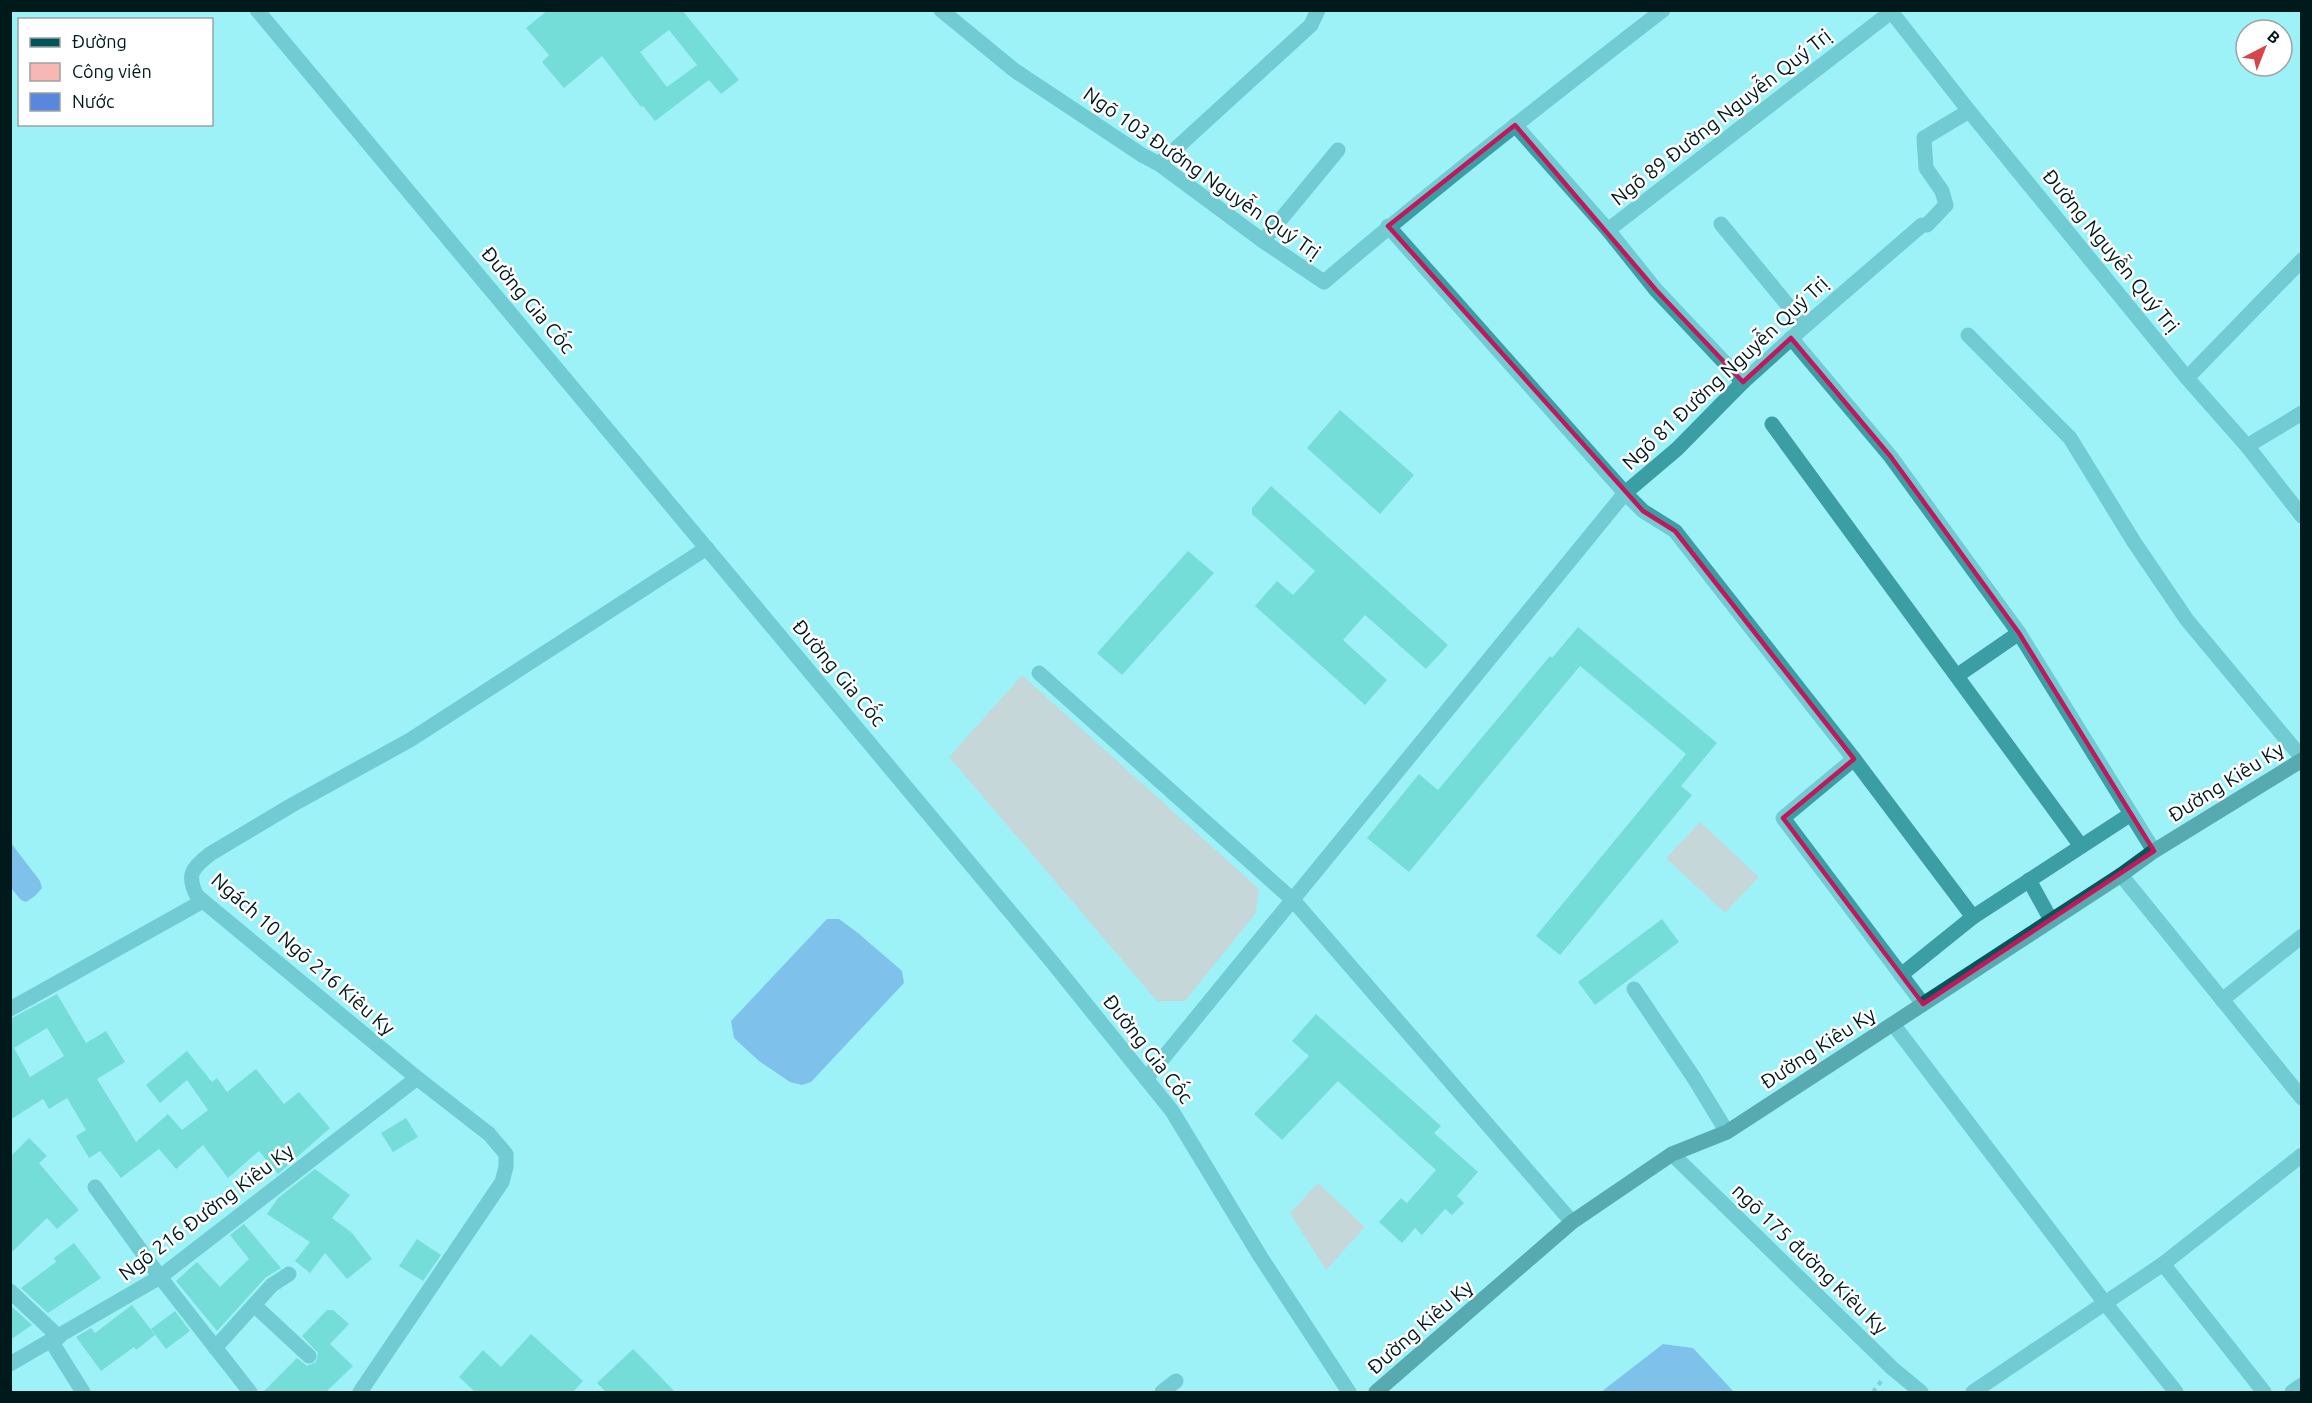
<svg xmlns="http://www.w3.org/2000/svg" width="2312" height="1403" font-family="Ubuntu,sans-serif">
	<style>
		.green { fill: #f9b7b3 }
		.water { fill: #5987de }
		.building { fill: #44c3b2; fill-rule: evenodd }
		.lines { fill: none; stroke-linecap: round; stroke-linejoin: round }
		.path { stroke: #62a1a5; stroke-width: 4; stroke-dasharray: 4.5 4.5; stroke-linecap: butt }
		.minor { stroke: #3b9ea5; stroke-width: 15 }
		.major { stroke: #03555a; stroke-width: 15 }
		.marked { fill: none; stroke: #c2185b; stroke-width: 4.5; stroke-linejoin: round }
		.labels { text-anchor: middle; stroke-width: 5; stroke-linejoin: round; paint-order: stroke }
		.street-label { font-size: 20px; fill: #00191b; stroke: #fff }
	</style>
	<rect width="100%" height="100%" fill="#9df2f8"/>
	<g class="green">
		<path d="M1022,675L1259,889L1256,913L1185,1001H1157L949,757Z"/>
		<path d="M1700,822L1759,877L1725,913L1666,858Z"/>
		<path d="M1318,1183L1365,1227L1326,1270L1290,1213Z"/>
	</g>
	<g class="water">
		<path d="M11,843L40,881L42,888L35,896L26,902L21,900L11,888Z"/>
		<path d="M827,919H839L858,933L902,971L904,983L811,1082L802,1085L790,1082L759,1061L734,1038L731,1021Z"/>
		<path d="M1663,1344L1693,1348L1734,1392H1601Z"/>
	</g>
	<g class="building">
		<path d="M548,10H682L739,80L721,94L709,80L655,121L643,106L641,107L602,56L564,88L542,62L549,55L526,28ZM669,30L697,65L667,87L640,52Z"/>
		<path d="M1340,410L1414,475L1380,514L1307,448Z"/>
		<path d="M1271,486L1448,645L1426,669L1365,615L1343,640L1387,680L1365,705L1255,606L1277,581L1293,595L1315,571L1252,514V508Z"/>
		<path d="M1188,551L1214,573L1122,675L1097,653Z"/>
		<path d="M1578,627L1717,743L1681,786L1692,795L1560,955L1536,936L1686,754L1580,666L1409,872L1367,838L1419,774L1438,790L1550,656L1552,658Z"/>
		<path d="M1662,919L1679,942L1595,1005L1578,982Z"/>
		<path d="M57,994L86,1043L106,1031L125,1062L97,1079L136,1142L168,1114L182,1130L208,1110L187,1080L160,1103L146,1085L187,1051L212,1082L217,1078L227,1092L256,1069L284,1104L299,1092L330,1128L278,1174L259,1151L228,1178L203,1145L176,1169L159,1149L121,1178L100,1151L89,1158L76,1136L86,1130L67,1098L49,1109L43,1099L10,1120V1019ZM47,1028L64,1056L30,1077L14,1048Z"/>
		<path d="M1316,1014L1441,1126L1434,1133L1478,1172L1457,1196L1464,1203L1452,1215L1445,1209L1422,1235L1415,1228L1402,1243L1379,1222L1401,1198L1407,1203L1436,1170L1338,1081L1282,1140L1254,1114L1309,1056L1292,1041Z"/>
		<path d="M406,1118L418,1137L393,1152L381,1133Z"/>
		<path d="M29,1138L47,1156L39,1163L79,1210L57,1229L47,1218L10,1254V1157Z"/>
		<path d="M315,1169L350,1195L332,1218L352,1233L372,1259L347,1279L325,1253L310,1273L295,1261L310,1242L267,1214L278,1198Z"/>
		<path d="M244,1224L281,1268L265,1278L217,1331L176,1281L197,1262L220,1287L249,1259L230,1235Z"/>
		<path d="M417,1239L441,1255L423,1281L399,1266Z"/>
		<path d="M74,1243L101,1278L48,1313L21,1288L56,1262L54,1258Z"/>
		<path d="M10,1305L32,1325L10,1340Z"/>
		<path d="M132,1305L155,1335L136,1350L134,1347L101,1371L76,1337L91,1328L95,1333Z"/>
		<path d="M327,1310H333L349,1324L330,1344L353,1366L326,1392H263L297,1358L307,1366L316,1362L318,1353L302,1336Z"/>
		<path d="M175,1311L190,1331L166,1349L151,1329Z"/>
		<path d="M531,1334L583,1381L573,1392H475L459,1377L483,1350L501,1367Z"/>
		<path d="M633,1349L651,1367L675,1392H606L597,1383Z"/>
	</g>
	<g class="lines">
		<path class="path" d="M1873,1392L1882,1380"/>
		<g class="minor">
			<path d="M257,10L1053,963L1172,1111L1260,1256L1349,1392"/>
			<path d="M941,10L1014,70L1142,155L1159,164L1263,241L1324,282C1434,188 1548,99 1663,10"/>
			<path d="M1890,10L1969,111L2187,378L2247,446L2302,516"/>
			<path d="M1515,125L1608,230"/>
			<path d="M1159,164L1311,25L1318,10"/>
			<path d="M1721,224L1805,326"/>
			<path d="M1388,226L1625,493L1677,449L1743,382L1805,326L1922,225H1927L1946,205L1942,191L1926,168L1924,138L1969,111"/>
			<path d="M1263,241L1338,150"/>
			<path d="M1968,335L2070,438L2134,542L2187,620L2302,758"/>
			<path d="M1791,338L1891,457L2019,633L2154,851"/>
			<path d="M2187,378L2302,260"/>
			<path d="M1743,382L1656,290L1608,230L1891,12"/>
			<path d="M1772,424L2081,846"/>
			<path d="M2247,446L2302,413"/>
			<path d="M1039,673L1293,900L1572,1222"/>
			<path d="M1958,675L2019,633"/>
			<path d="M1854,759L1783,818L1923,1004"/>
			<path d="M2121,875L2302,1098"/>
			<path d="M2029,880L2051,920"/>
			<path d="M1901,975L1973,917"/>
			<path d="M1634,989L1694,1078L1727,1132"/>
			<path d="M2222,1000L2302,936"/>
			<path d="M10,1009L203,901"/>
			<path d="M1893,1024L2105,1303L2163,1264L2302,1155"/>
			<path d="M1146,1079L1625,493L1643,511L1675,531L1854,759L1973,917L2131,814"/>
			<path d="M1672,1154L1892,1368L1921,1392"/>
			<path d="M95,1187L160,1277L250,1392"/>
			<path d="M2163,1264L2264,1392"/>
			<path d="M10,1291L59,1337"/>
			<path d="M254,1305L309,1356"/>
			<path d="M51,1341L83,1392"/>
			<path d="M215,1348L272,1285L289,1274"/>
			<path d="M10,1364L160,1277L417,1078"/>
			<path d="M360,1392L502,1182L506,1167V1154L489,1134L417,1078L197,896C186,875 192,868 210,854L292,805L410,740L707,548"/>
			<path d="M1162,1392L1176,1381"/>
			<path d="M1973,1392L2105,1303L2176,1392"/>
			<path d="M2292,1392L2302,1385"/>
		</g>
		<path class="major" d="M1376,1392L1572,1222L1672,1154L1727,1132L2121,875L2154,851L2302,760"/>
	</g>
	<path d="M0 0H2312V1403H0ZM1515,125L1656,290L1743,382L1791,338L1891,457L2019,633L2154,851L1923,1004L1783,818L1854,759L1675,531L1643,511L1388,226Z" fill="#9df2f8" fill-opacity=".55" fill-rule="evenodd"/>
	<path class="marked" d="M1515,125L1656,290L1743,382L1791,338L1891,457L2019,633L2154,851L1923,1004L1783,818L1854,759L1675,531L1643,511L1388,226Z"/>
	<g class="labels">
		<g class="street-label">
			<text transform="translate(1721 117) rotate(-38)" y="7">Ngõ 89 Đường Nguyễn Quý Trị</text>
			<text transform="translate(1202 173) rotate(35)" y="7">Ngõ 103 Đường Nguyễn Quý Trị</text>
			<text transform="translate(2111 251) rotate(51)" y="7">Đường Nguyễn Quý Trị</text>
			<text transform="translate(528 300) rotate(50)" y="7">Đường Gia Cốc</text>
			<text transform="translate(1725 373) rotate(-43)" y="7">Ngõ 81 Đường Nguyễn Quý Trị</text>
			<text transform="translate(839 673) rotate(50)" y="7">Đường Gia Cốc</text>
			<text transform="translate(2226 782) rotate(-32)" y="7">Đường Kiêu Kỵ</text>
			<text transform="translate(303 954) rotate(41)" y="7">Ngách 10 Ngõ 216 Kiêu Kỵ</text>
			<text transform="translate(1818 1048) rotate(-33)" y="7">Đường Kiêu Kỵ</text>
			<text transform="translate(1148 1049) rotate(52)" y="7">Đường Gia Cốc</text>
			<text transform="translate(206 1212) rotate(-37)" y="7">Ngõ 216 Đường Kiêu Kỵ</text>
			<text transform="translate(1810 1259) rotate(44)" y="7">ngõ 175 đường Kiêu Kỵ</text>
			<text transform="translate(1420 1327) rotate(-41)" y="7">Đường Kiêu Kỵ</text>
		</g>
	</g>
	<rect width="2312" height="1403" fill="none" stroke="#00191b" stroke-width="24"/>
	<rect x="18" y="18" width="195" height="108" fill="#ffffff" stroke="#99a3a4" stroke-width="1.5"/>
	<rect x="30" y="38" width="30" height="9" fill="#03555a" stroke="#99a3a4" stroke-width="1.5"/>
	<text x="72" y="48" font-size="18" fill="#00191b">Đường</text>
	<rect x="30" y="63" width="30" height="18" fill="#f9b7b3" stroke="#99a3a4" stroke-width="1.5"/>
	<text x="72" y="78" font-size="18" fill="#00191b">Công viên</text>
	<rect x="30" y="93" width="30" height="18" fill="#5987de" stroke="#99a3a4" stroke-width="1.5"/>
	<text x="72" y="108" font-size="18" fill="#00191b">Nước</text>
	<g transform="translate(2264 48) rotate(42)"><circle r="28" fill="#ffffff" stroke="#99a3a4" stroke-width="1.5"/>
	<path d="M0-4.5L10 22L0 15L-10 22Z" fill="#d5454b"/>
	<text y="-9" font-size="16" font-weight="bold" text-anchor="middle" fill="#00191b">B</text>
	</g>
</svg>
